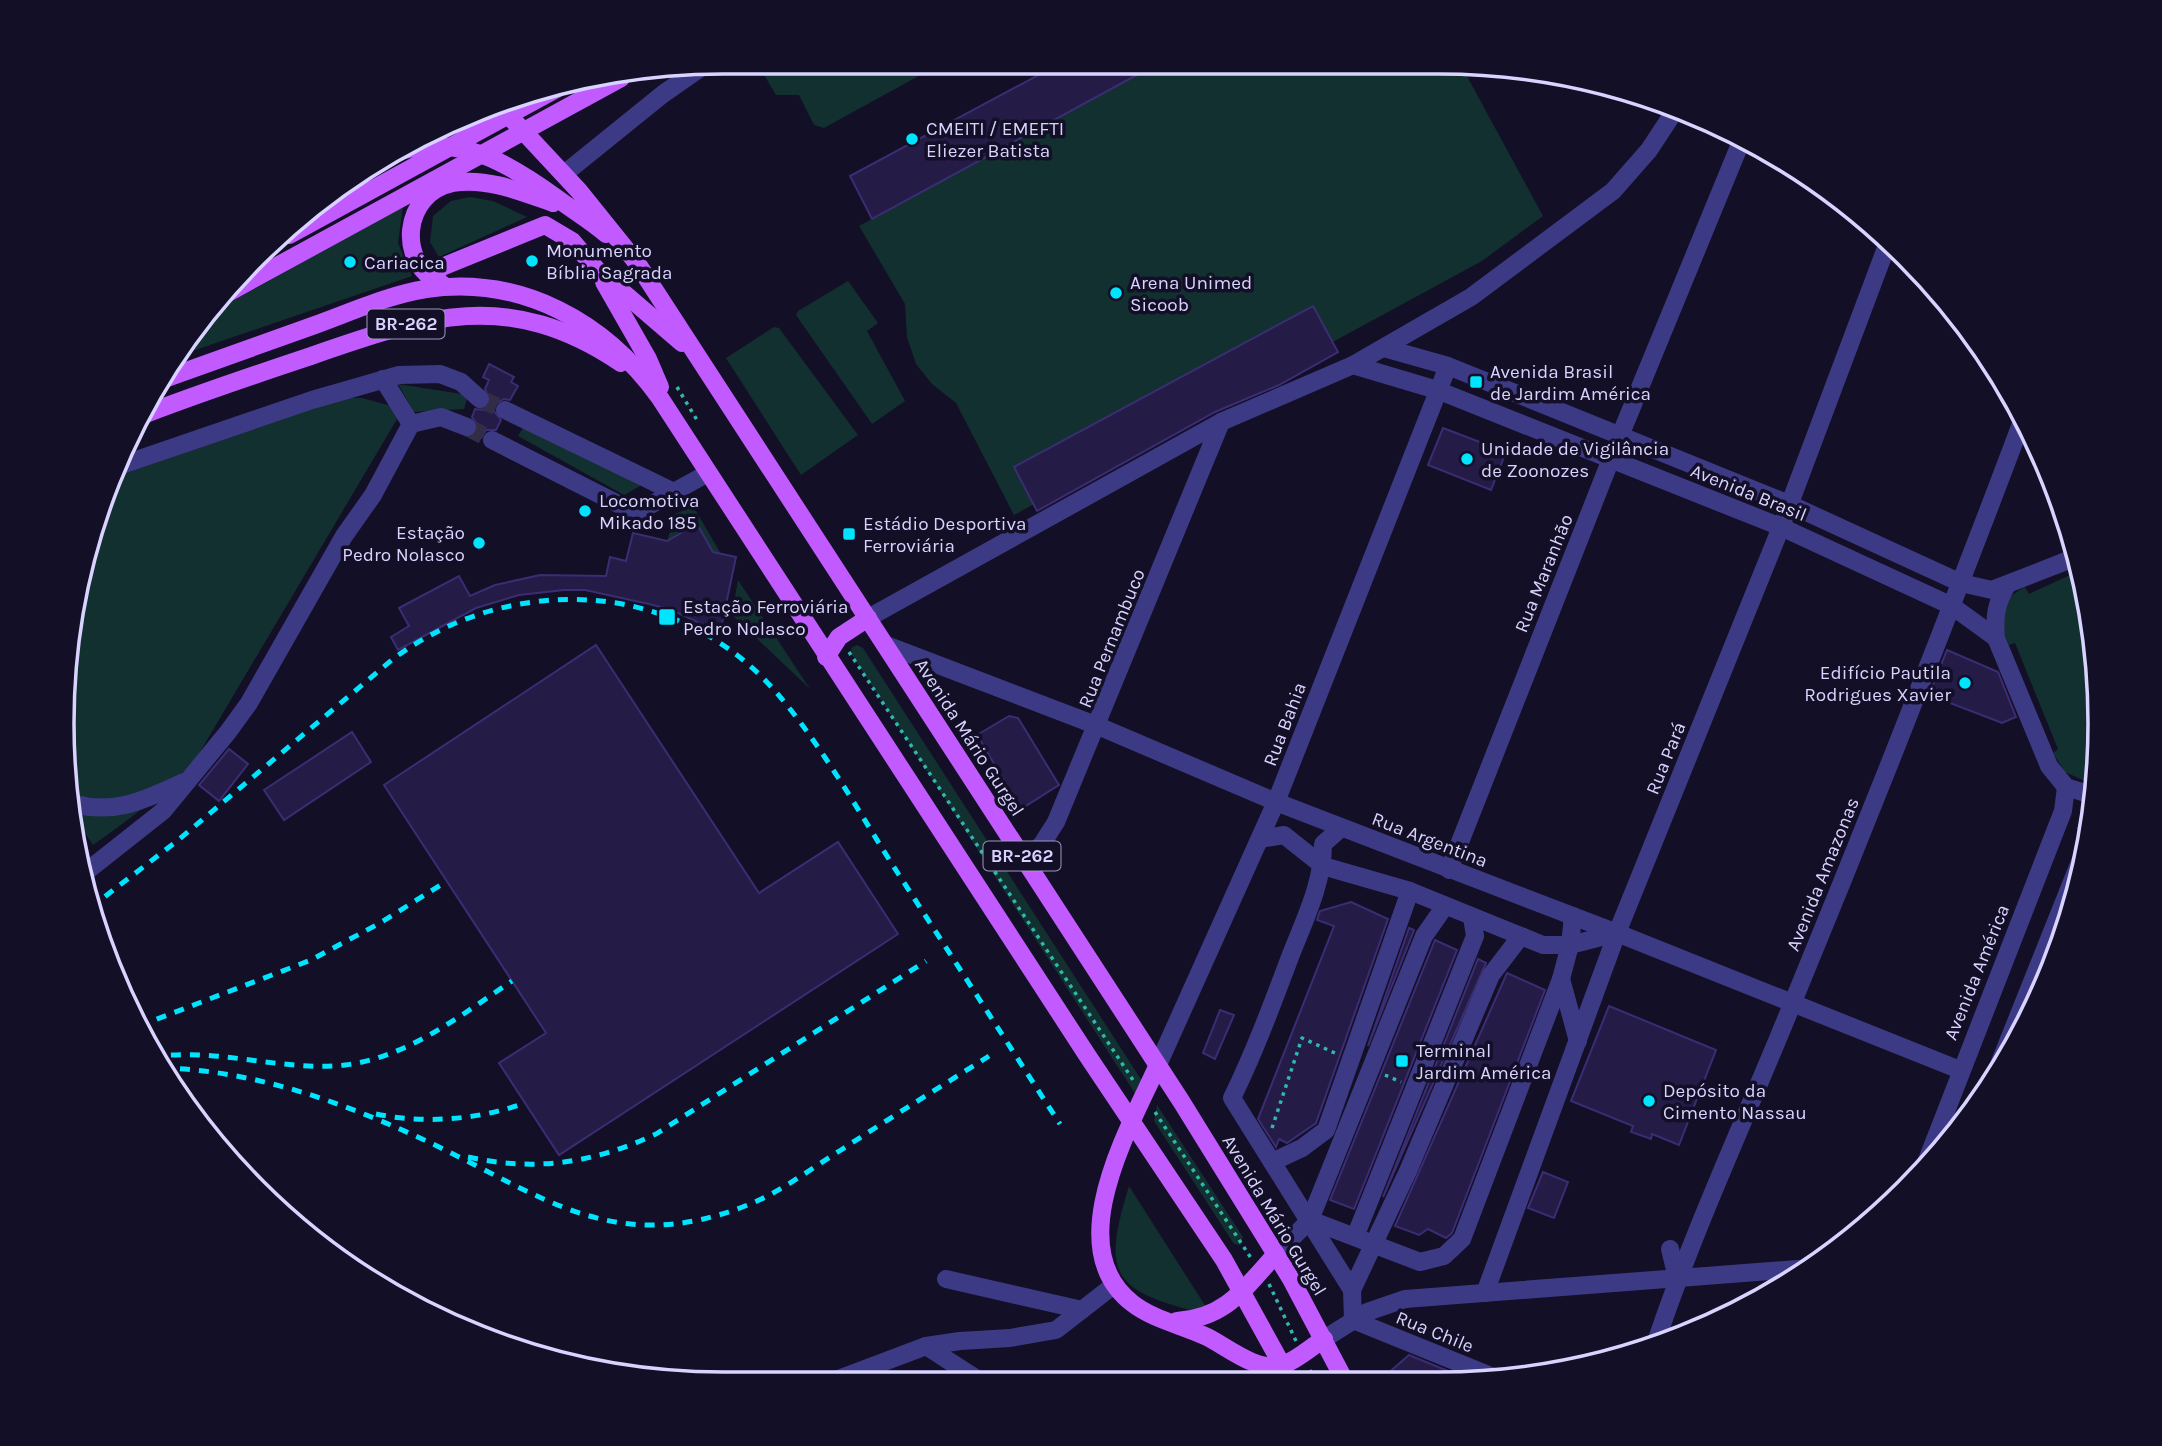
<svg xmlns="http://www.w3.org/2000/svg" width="2162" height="1446" font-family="Karla,sans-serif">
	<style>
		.green { fill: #12302f }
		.building { fill: #241b47; stroke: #3b2d73; stroke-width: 2 }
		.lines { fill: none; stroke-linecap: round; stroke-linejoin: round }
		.minor-tunnel { stroke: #312d47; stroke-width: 18; stroke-dasharray: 18 9; stroke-linecap: butt }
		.path { stroke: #2fb8b0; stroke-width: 3.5; stroke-dasharray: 3.5 5; stroke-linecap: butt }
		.minor { stroke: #3d3a85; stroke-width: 18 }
		.major { stroke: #c25bff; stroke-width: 18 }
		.rail { stroke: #00e5ff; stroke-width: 5; stroke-dasharray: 10 9; stroke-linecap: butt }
		.major-bridge { stroke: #c25bff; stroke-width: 18 }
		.poi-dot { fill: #00e5ff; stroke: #130f26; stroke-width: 2.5 }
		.labels { text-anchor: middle; stroke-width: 7; stroke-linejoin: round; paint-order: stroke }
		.shield { fill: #130f26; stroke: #9e99be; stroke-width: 2 }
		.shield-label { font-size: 18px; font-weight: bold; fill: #d9d4ff }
		.poi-label { font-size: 19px; fill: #d9d4ff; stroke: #130f26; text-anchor: start }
		.street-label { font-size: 19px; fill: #d9d4ff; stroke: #130f26 }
		.rim { fill: none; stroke: #d9d4ff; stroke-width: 3.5 }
	</style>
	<rect width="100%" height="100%" fill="#130f26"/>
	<g class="green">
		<path d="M773,62H872L874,66L880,62L921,63L926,72L824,128L814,125L799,95H776L760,68Z"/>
		<path d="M1157,64L1462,67L1543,216L1482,261L1014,515L956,403L932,384L916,364L907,337L905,304L859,226Z"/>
		<path d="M470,197L493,201L527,217L439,257L430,242L433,216L451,201Z"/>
		<path d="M403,207L398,243L412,276L178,356L198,320Z"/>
		<path d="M848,281L878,323L867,331L905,401L872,424L796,315L798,311Z"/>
		<path d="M774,327L779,328L858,435L801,475L726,358Z"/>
		<path d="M398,384L468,395L464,409L414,412Z"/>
		<path d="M344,398H362L403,409L197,757C166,793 131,818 93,845L77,821L63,680L109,479Z"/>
		<path d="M527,421L642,485L624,495L518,436Z"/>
		<path d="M693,506L721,554L713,552L697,524L667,541L675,514Z"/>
		<path d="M2081,570L2099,680L2096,786L2065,772L2053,753L2058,749L2015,643L2009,645C1997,617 1996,602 2025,587L2029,594Z"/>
		<path d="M738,580L810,689L732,615Z"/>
		<path d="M857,645L863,648L1142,1081L1136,1095L852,655L851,648Z"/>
		<path d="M1157,1105L1243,1237L1241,1245L1234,1244L1154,1121Z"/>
		<path d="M1129,1186L1206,1307L1198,1312C1109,1290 1103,1271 1129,1186Z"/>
	</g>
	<g class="building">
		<path d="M1059,64H1157L872,219L850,176Z"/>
		<path d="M1313,306L1338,352L1279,385L1215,412L1037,511L1014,467Z"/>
		<path d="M489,364L514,377L511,382L518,386L510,400L504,399L495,404L494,411L501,420L496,430H486L481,438L475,435L478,425L472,417L475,409L484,410L491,402L485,389L489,380L483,377Z"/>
		<path d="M1443,428L1506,452L1491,490L1428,465Z"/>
		<path d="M697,524L713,552L736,557L720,633L672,610L649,604L585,590H564L519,595L476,608L398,650L391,637L409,626L399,608L459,576L470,596L495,585L540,575L606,576L610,557L626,561L633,533L667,541Z"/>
		<path d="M596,645L759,893L838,842L898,934L559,1155L499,1063L546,1033L384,785Z"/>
		<path d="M1947,650L1998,672L2016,717L2002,723L1929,695Z"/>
		<path d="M1009,716L1018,718L1059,785L1021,809L977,735Z"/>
		<path d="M352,732L371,762L284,820L264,790Z"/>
		<path d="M229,749L248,764L219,801L199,785Z"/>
		<path d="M1351,902L1388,919L1316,1123L1287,1143L1279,1139L1276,1147L1258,1119L1334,926L1317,920L1320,911Z"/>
		<path d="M1409,928L1414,930L1368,1046Z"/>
		<path d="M1435,940L1457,950L1354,1209L1330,1200Z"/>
		<path d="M1478,959L1486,963L1383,1197Z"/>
		<path d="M1507,973L1545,990L1452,1233L1446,1238L1428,1229L1419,1235L1395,1226Z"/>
		<path d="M1609,1006L1716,1050L1679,1145L1652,1134L1651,1139L1631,1132L1633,1126L1571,1101Z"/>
		<path d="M1220,1010L1234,1015L1215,1059L1203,1053Z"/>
		<path d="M1543,1172L1568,1182L1554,1218L1528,1208Z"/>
		<path d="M1409,1355L1477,1383H1377Z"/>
	</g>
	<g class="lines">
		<g class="minor-tunnel">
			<path d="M480,399L505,410"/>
			<path d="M467,427L492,440"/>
		</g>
		<g class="path">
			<path d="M677,387L697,420"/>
			<path d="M849,652L1133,1080"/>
			<path d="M2079,829L2086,810"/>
			<path d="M1385,1075L1401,1082"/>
			<path d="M1155,1112L1251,1258"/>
			<path d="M1272,1128L1302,1038L1337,1054"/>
			<path d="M1269,1284L1296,1341"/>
			<path d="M1310,1370L1316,1383"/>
		</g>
		<g class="minor">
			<path d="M564,174L663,94L706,64"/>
			<path d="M1384,348L1448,366L1789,504L1961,583L1992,590L2079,556"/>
			<path d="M1353,365L1437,390L1781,527L1952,606L1996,638"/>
			<path d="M383,379L411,424"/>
			<path d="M505,410L674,492"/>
			<path d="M492,440L636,513L708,473"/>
			<path d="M113,468L312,400L399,375L440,374L461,382L480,399"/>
			<path d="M2007,585C1996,604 1994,616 1996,638L2049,766L2066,787L2095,796"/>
			<path d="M868,618L1221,422L1353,365L1471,297L1613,191L1649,150L1674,112"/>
			<path d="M886,645L1098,726L1276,802L1617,933L1960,1070"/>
			<path d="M75,804C116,815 147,799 184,782"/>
			<path d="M1341,828L1323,844C1323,883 1304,921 1290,957C1272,1005 1254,1053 1232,1098L1352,1290"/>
			<path d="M1260,839L1284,835L1323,866L1410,891L1543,945H1570L1617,933"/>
			<path d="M1025,861L1042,844L1056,822L1221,422"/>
			<path d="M1449,870L1620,436L1743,137"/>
			<path d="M82,875L163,811L228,732L249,703L344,536L373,495L411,424L441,417L467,427"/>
			<path d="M1561,979L1578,1041"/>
			<path d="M1157,1067L1276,802L1448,366"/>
			<path d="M1992,1082L2087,844"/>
			<path d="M1272,1162L1302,1148L1326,1130L1410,891"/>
			<path d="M1922,1173L2063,811L2066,787"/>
			<path d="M1310,1220L1420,1262L1444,1256L1462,1239L1561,979L1570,945L1573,916"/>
			<path d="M1355,1237L1475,936L1472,917"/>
			<path d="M1670,1249L1677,1278"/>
			<path d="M1276,1254L1310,1220L1424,936L1445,906"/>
			<path d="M946,1279L1082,1310"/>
			<path d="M1485,1293L1617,933L1781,527L1889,240"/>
			<path d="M1353,1320L1352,1290L1408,1171L1491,975L1521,936"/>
			<path d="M1353,1320L1501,1380"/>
			<path d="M1324,1339L1367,1312L1405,1299L1810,1268"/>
			<path d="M1655,1345C1694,1228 1747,1116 1793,1002C1873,808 1950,613 2024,416"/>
			<path d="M926,1346L980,1381"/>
			<path d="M836,1380L926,1346L960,1341L1010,1338L1056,1330L1114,1285"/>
		</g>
		<g class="major">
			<path d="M497,103L579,191L637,263L1181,1101L1291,1279L1346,1383"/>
			<path d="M400,151C462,134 510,164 558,199C574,211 591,221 606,234"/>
			<path d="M437,281V269L545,225L572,241L597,270L682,343"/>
			<path d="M604,282L648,359L660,387"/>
			<path d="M442,284C396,264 402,193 453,183C486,177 522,192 553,203"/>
			<path d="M164,379C214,361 264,343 315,325C351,312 388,295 426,289C522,275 605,322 660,398L1087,1055L1224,1260L1282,1365L1288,1382"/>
			<path d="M143,415C197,394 251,376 305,358C423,317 507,286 621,363"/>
			<path d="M826,657L839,637L868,618"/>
			<path d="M1157,1067C1129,1129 1060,1247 1132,1303C1152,1319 1181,1325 1205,1336C1227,1346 1256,1373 1283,1365C1297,1360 1311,1347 1324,1339"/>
			<path d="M1177,1321C1226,1318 1245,1288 1276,1254"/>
		</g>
		<g class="rail">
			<path d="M90,908L177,841L393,659C503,577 660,577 761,676C812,727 859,813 899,875C953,958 1006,1041 1060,1124"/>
			<path d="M139,1026L311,960L380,923L447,881"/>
			<path d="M152,1057C218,1047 282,1072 345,1065C409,1057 461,1015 512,981"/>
			<path d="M161,1068C257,1070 350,1105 435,1145C545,1198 617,1256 745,1206C780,1193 810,1169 841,1150C890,1118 940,1087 989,1056"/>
			<path d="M376,1114C424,1124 478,1120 525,1103"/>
			<path d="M468,1157C536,1172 594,1163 656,1134L926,961"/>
		</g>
		<g class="major-bridge">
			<path d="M289,235L558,88"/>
			<path d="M224,295L621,78"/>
		</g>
	</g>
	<g class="poi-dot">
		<circle cx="912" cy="139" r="7"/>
		<circle cx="532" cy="261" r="7"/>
		<circle cx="350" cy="262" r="7"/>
		<circle cx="1116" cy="293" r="7"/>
		<rect x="1469" y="375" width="14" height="14" rx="3.5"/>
		<circle cx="1467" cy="459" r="7"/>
		<circle cx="585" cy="511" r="7"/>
		<rect x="842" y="527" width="14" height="14" rx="3.5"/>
		<circle cx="479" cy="543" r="7"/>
		<rect x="658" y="608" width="18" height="18" rx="3.5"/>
		<circle cx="1965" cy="683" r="7"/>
		<rect x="1395" y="1054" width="14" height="14" rx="3.5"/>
		<circle cx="1649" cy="1101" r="7"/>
	</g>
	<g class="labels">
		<g class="shield">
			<rect x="367.5" y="309.5" width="77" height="29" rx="5"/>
			<rect x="983.5" y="841.5" width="77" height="29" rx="5"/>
		</g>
		<g class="shield-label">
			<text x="406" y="330">BR-262</text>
			<text x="1022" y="862">BR-262</text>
		</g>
		<g class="poi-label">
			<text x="926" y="135">CMEITI / EMEFTI<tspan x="926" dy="22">Eliezer Batista</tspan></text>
			<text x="546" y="257">Monumento<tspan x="546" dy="22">Bíblia Sagrada</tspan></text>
			<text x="364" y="269">Cariacica</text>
			<text x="1130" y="289">Arena Unimed<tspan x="1130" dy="22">Sicoob</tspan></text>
			<text x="1490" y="378">Avenida Brasil<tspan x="1490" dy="22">de Jardim América</tspan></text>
			<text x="1481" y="455">Unidade de Vigilância<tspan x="1481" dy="22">de Zoonozes</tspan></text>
			<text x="599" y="507">Locomotiva<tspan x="599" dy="22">Mikado 185</tspan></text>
			<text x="863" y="530">Estádio Desportiva<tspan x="863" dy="22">Ferroviária</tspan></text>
			<text x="465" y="539" text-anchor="end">Estação<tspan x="465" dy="22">Pedro Nolasco</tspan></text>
			<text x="683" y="613">Estação Ferroviária<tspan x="683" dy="22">Pedro Nolasco</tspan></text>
			<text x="1951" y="679" text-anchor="end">Edifício Pautila<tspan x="1951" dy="22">Rodrigues Xavier</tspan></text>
			<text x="1416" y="1057">Terminal<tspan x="1416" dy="22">Jardim América</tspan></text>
			<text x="1663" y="1097">Depósito da<tspan x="1663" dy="22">Cimento Nassau</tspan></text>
		</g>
		<g class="street-label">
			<text transform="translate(1749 492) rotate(22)" y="7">Avenida Brasil</text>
			<text transform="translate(1543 573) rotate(-68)" y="7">Rua Maranhão</text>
			<text transform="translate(1111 638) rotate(-68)" y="7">Rua Pernambuco</text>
			<text transform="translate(1284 724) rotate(-69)" y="7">Rua Bahia</text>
			<text transform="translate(970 737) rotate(57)" y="7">Avenida Mário Gurgel</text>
			<text transform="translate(1665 758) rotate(-68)" y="7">Rua Pará</text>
			<text transform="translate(1430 839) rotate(21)" y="7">Rua Argentina</text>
			<text transform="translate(1822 874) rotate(-68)" y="7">Avenida Amazonas</text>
			<text transform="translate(1976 972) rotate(-68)" y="7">Avenida América</text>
			<text transform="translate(1275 1215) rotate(59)" y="7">Avenida Mário Gurgel</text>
			<text transform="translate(1435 1331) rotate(22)" y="7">Rua Chile</text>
		</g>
	</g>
	<path d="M0 0H2162V1446H0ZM723 74H1439A649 649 0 0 1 2088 723V723A649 649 0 0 1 1439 1372H723A649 649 0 0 1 74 723V723A649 649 0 0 1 723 74Z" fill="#130f26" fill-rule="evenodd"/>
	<path class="rim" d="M723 74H1439A649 649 0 0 1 2088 723V723A649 649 0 0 1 1439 1372H723A649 649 0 0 1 74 723V723A649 649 0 0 1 723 74Z"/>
</svg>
